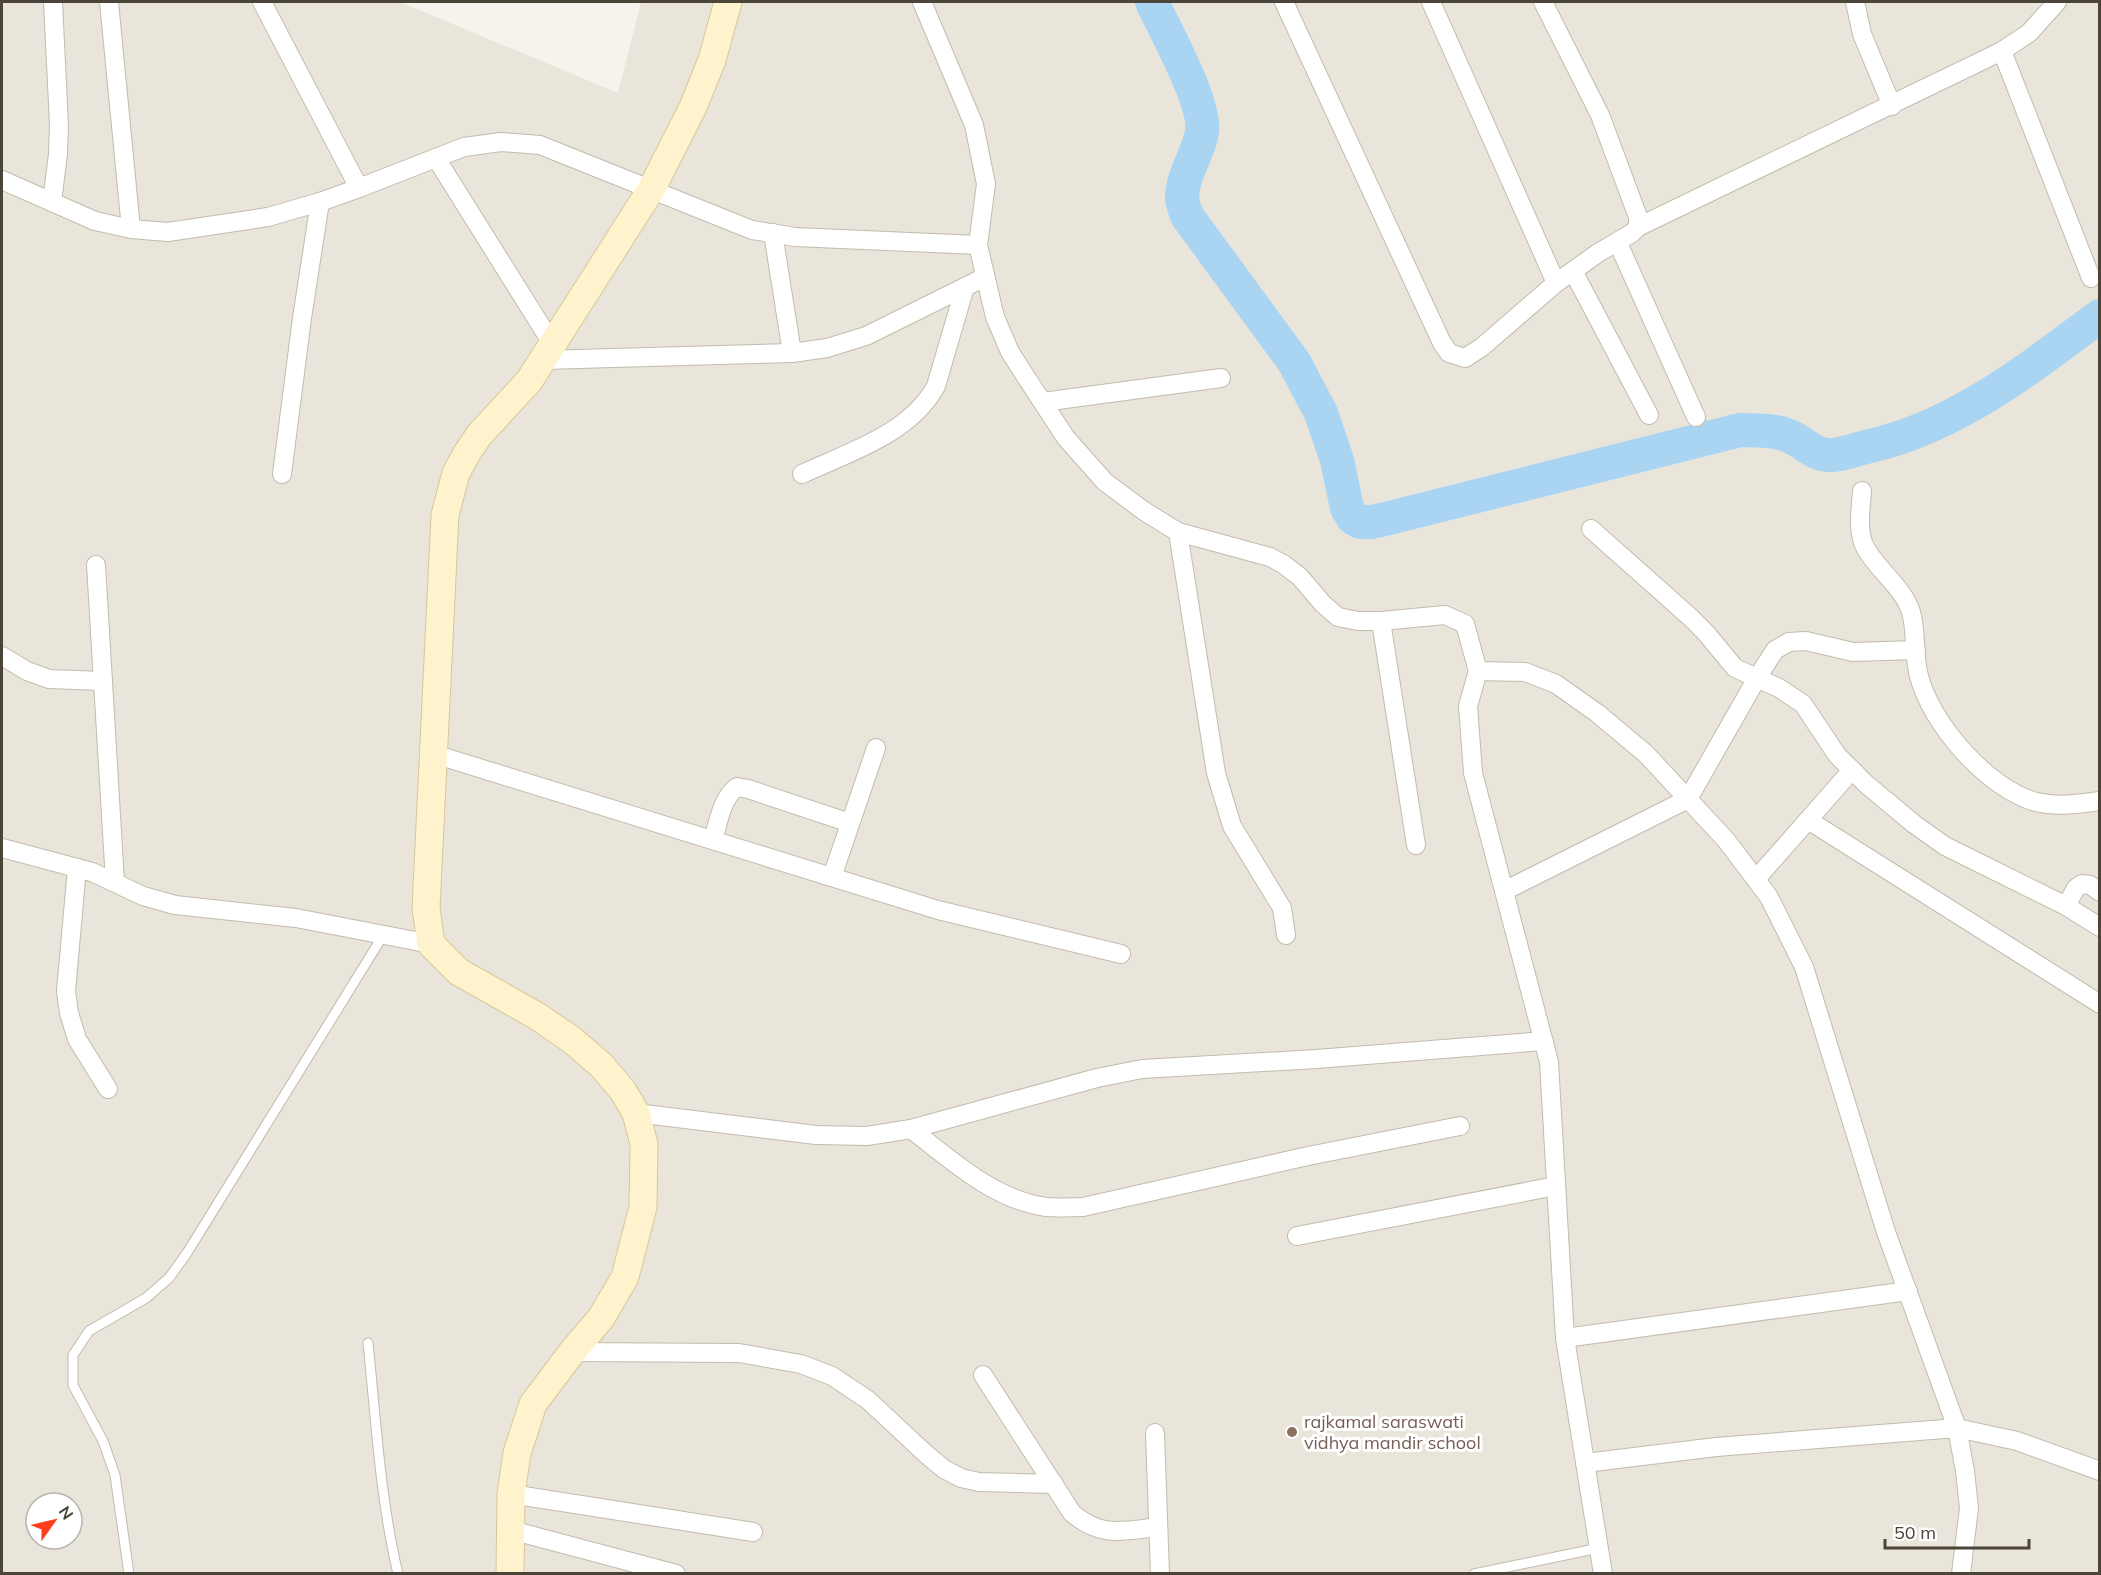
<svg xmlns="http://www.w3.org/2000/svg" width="2101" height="1575" font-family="Mulish,sans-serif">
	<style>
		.residential { fill: #eae5da; fill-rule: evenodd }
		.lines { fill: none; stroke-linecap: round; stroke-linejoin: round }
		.river { stroke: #a9d4f2; stroke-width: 34 }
		.lane-casing { stroke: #c2bbae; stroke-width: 11 }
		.street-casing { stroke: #c2bbae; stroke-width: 20 }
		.secondary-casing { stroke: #d6c79b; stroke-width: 29 }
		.lane { stroke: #fff; stroke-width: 9 }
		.street { stroke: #fff; stroke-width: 18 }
		.secondary { stroke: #fff3cd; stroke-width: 27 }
		.education-dot { fill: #8d6e63; stroke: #fff; stroke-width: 2 }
		.labels { text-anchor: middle; stroke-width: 6; stroke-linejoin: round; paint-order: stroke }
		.education-label { font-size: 18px; fill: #785e54; stroke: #fff; text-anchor: start }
	</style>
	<rect width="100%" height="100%" fill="#f6f3ec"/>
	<path class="residential" d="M2,2H400L618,93L641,2H2099V1573L2,1574ZM36,1503H72V1539H36Z"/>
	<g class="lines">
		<path class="river" d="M1152,2C1165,30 1206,103 1202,131C1199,154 1182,174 1182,198C1182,203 1185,210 1187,216L1294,362L1321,413L1337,460L1347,508L1353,518L1360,522H1372L1389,518L1740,430C1758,431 1777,429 1793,438C1806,444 1814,455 1830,455C1841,455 1854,450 1866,447C1955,428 2028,369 2100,316"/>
		<g class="lane-casing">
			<g id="lane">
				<path d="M368,1343C376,1420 380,1498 398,1574"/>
				<path d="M129,1574L115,1475L103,1441L73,1385V1355L89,1331L146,1298L169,1278L187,1253L384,934"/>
				<path d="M1474,1574L1599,1548"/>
			</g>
		</g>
		<g class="street-casing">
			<g id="street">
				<path d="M109,2L131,229"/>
				<path d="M262,2L359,188"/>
				<path d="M922,2L974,125L986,184L978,245L995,317L1010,352L1024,374L1066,438L1105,482L1144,511L1178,532L1270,557L1283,564L1300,577L1323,604L1338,617L1358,621H1381L1445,615L1465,624L1478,671"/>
				<path d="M1284,2L1442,343L1449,353L1465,358L1482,347L1556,283L1598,253L1632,233L1638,227V217L1600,115L1543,2"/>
				<path d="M1431,2L1556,283"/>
				<path d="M1855,2L1862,34L1892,106"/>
				<path d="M2002,51L2091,278"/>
				<path d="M436,158L553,345"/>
				<path d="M2,180L95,221L131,229L168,232L268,217L320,202L359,188L464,147L501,142L540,145L752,230L795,237L978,245"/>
				<path d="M52,202L58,154L59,125L53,2"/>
				<path d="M1638,227L2002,51L2029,33L2057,2"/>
				<path d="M773,233L792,353"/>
				<path d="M1618,243L1696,417"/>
				<path d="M1573,271L1649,415"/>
				<path d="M543,360L792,353L827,348L866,336L985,277"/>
				<path d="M1043,402L1221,378"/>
				<path d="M282,474L302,318L320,202"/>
				<path d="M802,474C849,452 910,434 936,386L965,287"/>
				<path d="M1862,491C1861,508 1857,528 1864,545C1876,570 1902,585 1911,612C1917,632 1913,655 1919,676C1931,724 1988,789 2036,802C2057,807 2079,804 2100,801"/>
				<path d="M1591,529L1690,617L1706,633L1735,668L1779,688L1803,704L1837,755L1866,784L1914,824L1945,846L2066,906L2100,927"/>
				<path d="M1178,532L1216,773L1232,826L1282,908L1286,935"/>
				<path d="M96,565L115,882"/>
				<path d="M1381,621L1416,845"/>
				<path d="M2,656L27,671L49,679L103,681"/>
				<path d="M434,754L938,910L1121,954"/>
				<path d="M1808,820L2100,1004"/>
				<path d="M713,840C718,824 722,797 737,787L748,789L850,823"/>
				<path d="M2,848L92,872L143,896L175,905L296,918L431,944"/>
				<path d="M77,868L66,991L69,1013L77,1039L108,1089"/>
				<path d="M832,877L876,748"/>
				<path d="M1756,879L1852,770"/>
				<path d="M1504,891L1688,799L1757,678L1775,650L1789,642L1806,641L1853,652L1916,650"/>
				<path d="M2066,906L2076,888L2082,884L2090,885L2100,892"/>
				<path d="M636,1113L816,1135L867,1136L911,1129L1097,1078L1142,1069L1316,1059L1544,1041"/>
				<path d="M911,1129C951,1160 994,1200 1046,1207C1058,1208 1071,1207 1083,1207L1308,1156L1460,1126"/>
				<path d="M1297,1236L1556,1186"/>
				<path d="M1565,1338L1908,1291"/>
				<path d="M572,1352L739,1353L801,1364L832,1376L868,1400L927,1455L944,1469L961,1478L979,1482L1054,1484"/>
				<path d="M983,1375L1072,1513C1101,1538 1123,1531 1158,1527"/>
				<path d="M1155,1433L1160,1574"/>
				<path d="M1585,1463L1716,1447L1957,1428L2017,1441L2100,1471"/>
				<path d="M511,1494L753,1532"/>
				<path d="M511,1530L676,1574"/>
				<path d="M1603,1574L1565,1338L1549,1062L1473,773L1468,706L1478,671L1525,672L1556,684L1597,713L1646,754L1726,840L1769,897L1804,967L1886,1232L1957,1428L1965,1471L1969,1508L1961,1574"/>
			</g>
		</g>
		<g class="secondary-casing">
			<path id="secondary" d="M510,1574L511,1494L517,1453L533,1404L572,1352L601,1318L625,1277L643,1207L644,1144L636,1113L623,1091L602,1066L572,1040L537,1016L459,972L431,944L426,908L445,515L456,473L467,453L480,434L529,381L652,188L693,107L712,60L728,2"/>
		</g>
		<use href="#lane" class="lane"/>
		<use href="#street" class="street"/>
		<use href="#secondary" class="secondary"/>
	</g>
	<circle class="education-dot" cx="1292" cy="1432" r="6"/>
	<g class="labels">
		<g class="education-label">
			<text x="1304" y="1428">rajkamal saraswati<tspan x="1304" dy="21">vidhya mandir school</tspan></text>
		</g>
	</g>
	<rect width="2101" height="1575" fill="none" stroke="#4b4439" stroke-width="6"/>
	<g transform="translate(54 1521) rotate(56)"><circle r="28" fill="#ffffff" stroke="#b7b4b0" stroke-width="1.5"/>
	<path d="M0-4.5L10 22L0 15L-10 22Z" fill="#fc3f1d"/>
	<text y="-9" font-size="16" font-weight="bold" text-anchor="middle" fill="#4b4439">N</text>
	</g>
	<path d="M1885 1539v9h144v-9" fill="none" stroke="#4b4439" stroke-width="3"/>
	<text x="1894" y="1539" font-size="18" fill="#4b4439" stroke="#ffffff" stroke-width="4.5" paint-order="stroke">50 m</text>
</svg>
